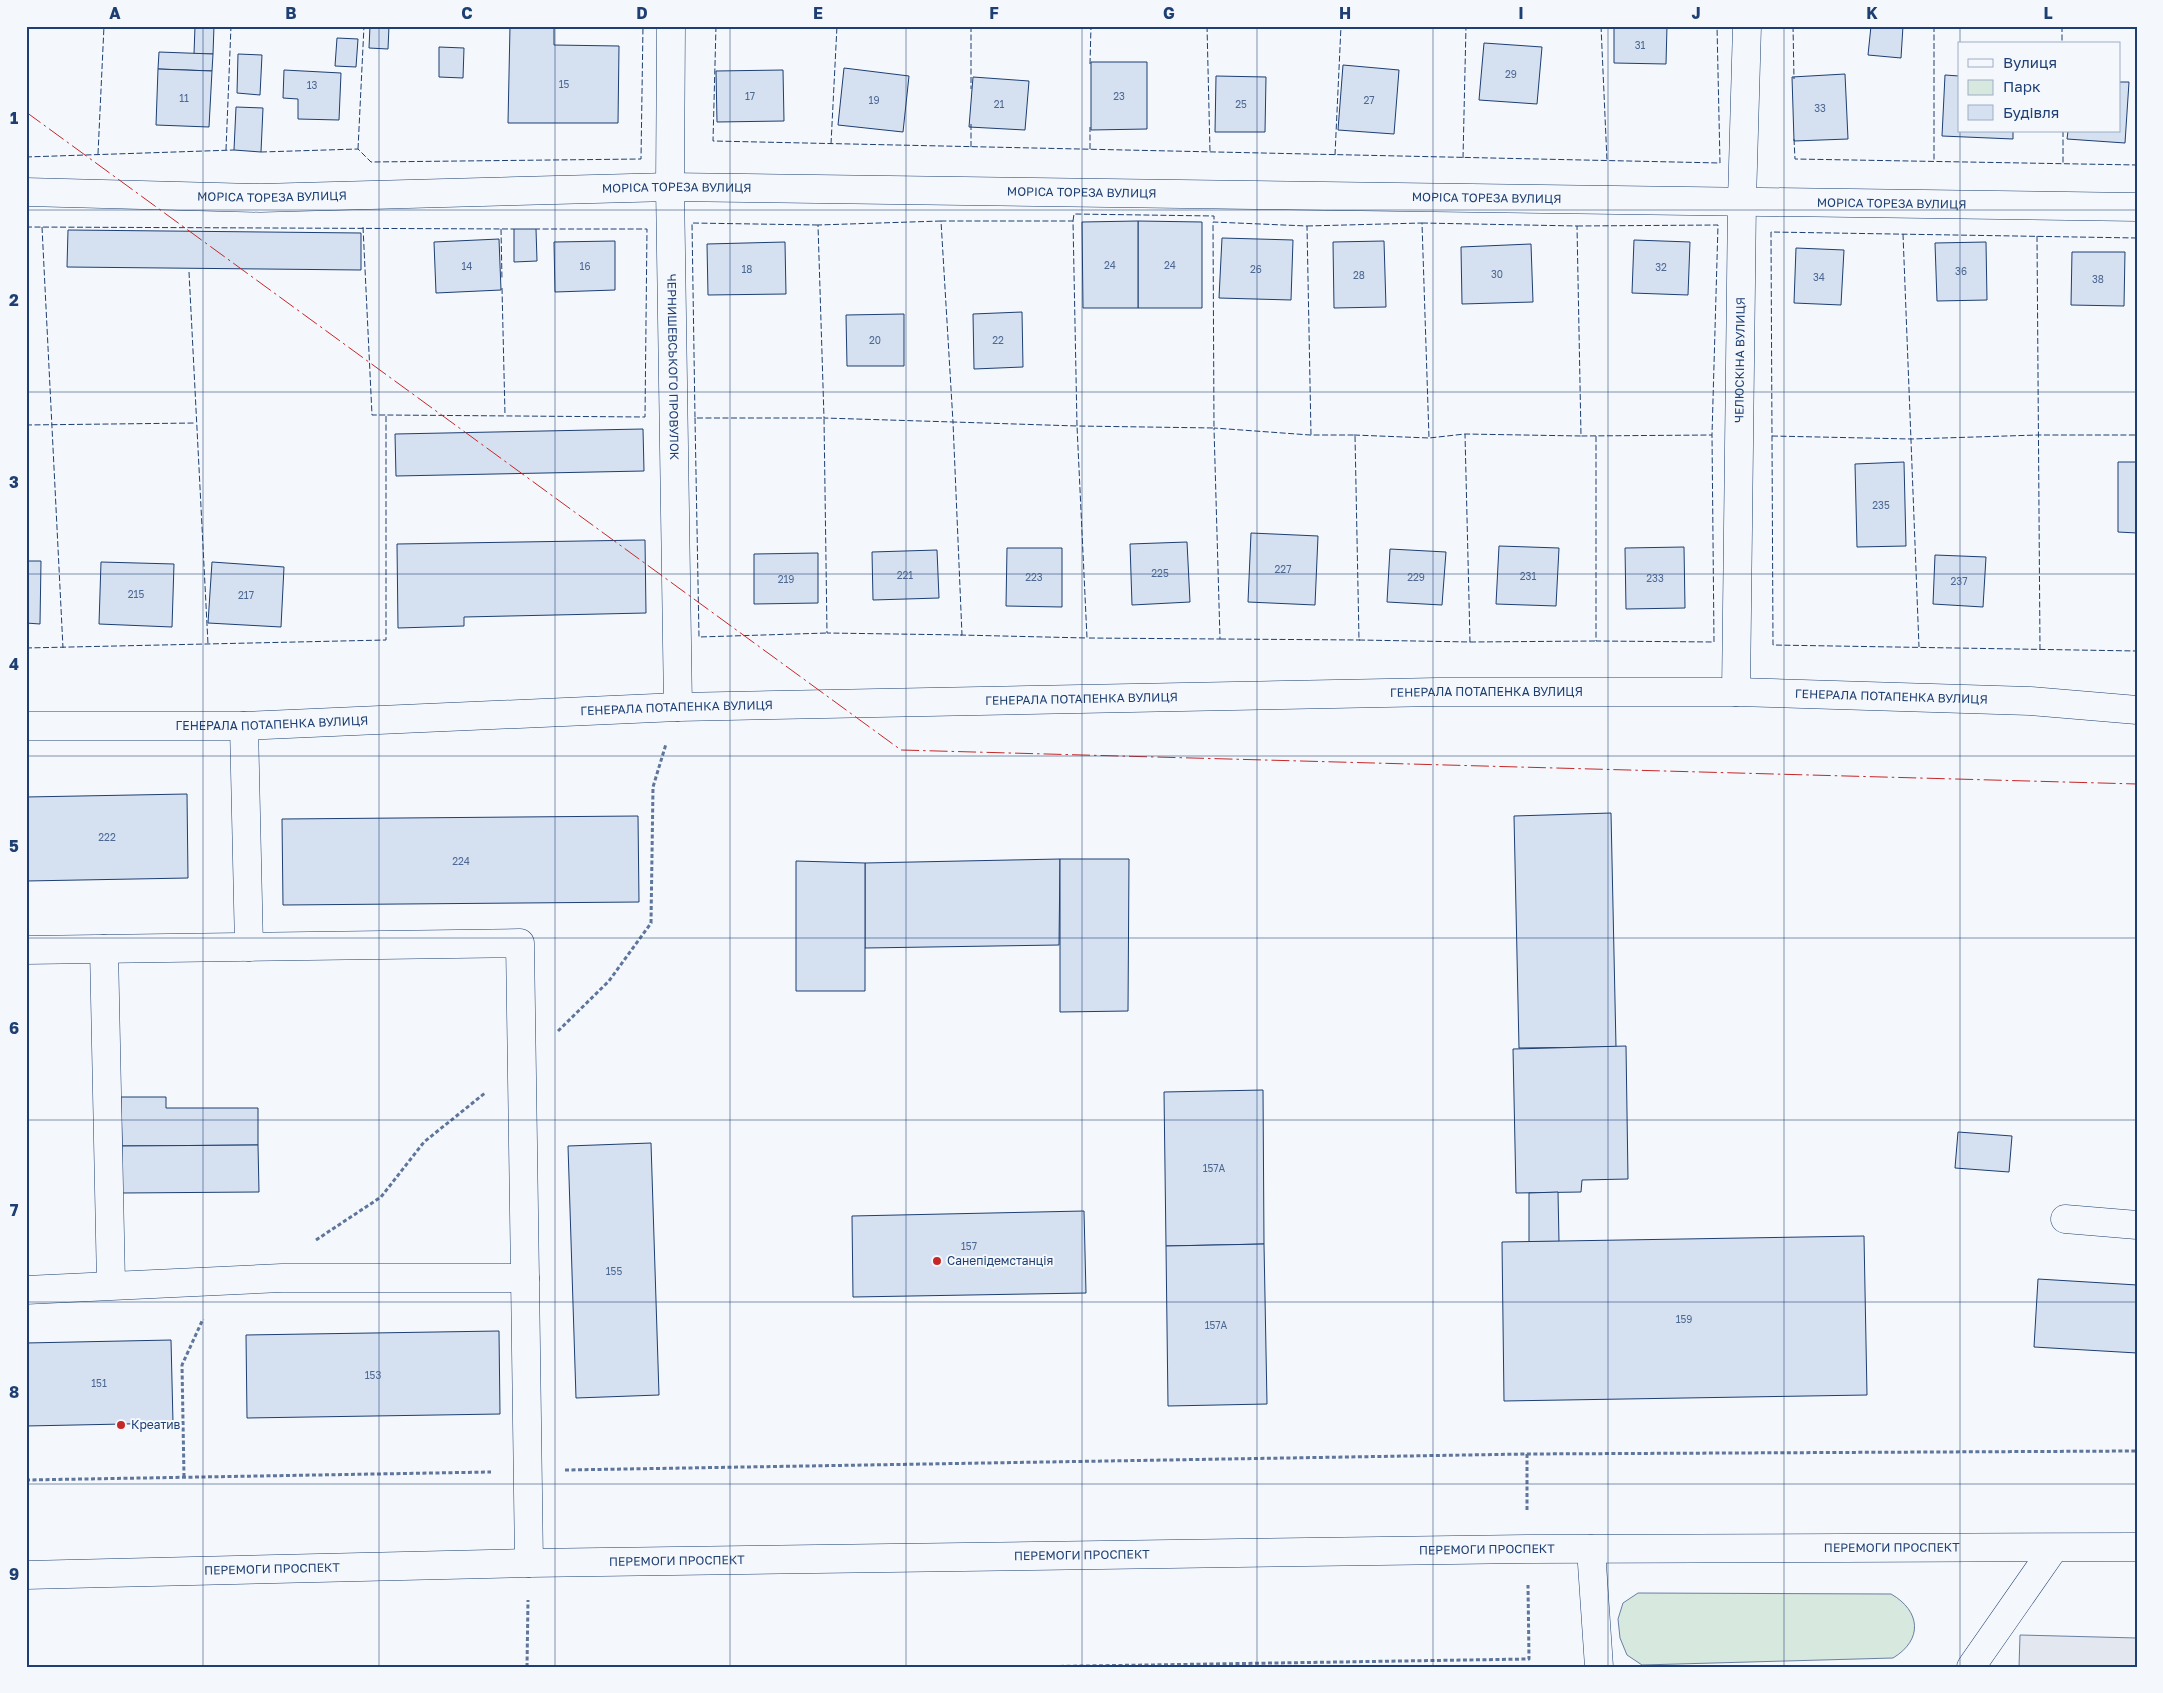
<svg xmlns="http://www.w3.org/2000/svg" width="2163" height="1693" font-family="'Golos Text',sans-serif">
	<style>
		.green { fill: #d7e8df; stroke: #687fa3 }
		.parking { fill: #e3e8f0; stroke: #687fa3 }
		.building { fill: #d5e0f0; stroke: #1d3f73 }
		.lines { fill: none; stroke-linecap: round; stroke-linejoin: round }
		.minor-casing { stroke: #1d3f73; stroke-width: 29 }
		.major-casing { stroke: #1d3f73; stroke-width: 29 }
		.path { stroke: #5e769c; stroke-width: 3; stroke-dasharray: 4 2.5; stroke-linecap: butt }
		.minor { stroke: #f4f7fb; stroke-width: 28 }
		.major { stroke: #f4f7fb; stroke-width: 28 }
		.fence { stroke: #1d3f73; stroke-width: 1; stroke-dasharray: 6 2.5; stroke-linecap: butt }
		.power { stroke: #c62828; stroke-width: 1; stroke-dasharray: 18 4 2.5 4; stroke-linecap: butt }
		.grid { fill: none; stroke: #1d3f73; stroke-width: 1; stroke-opacity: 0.55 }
		.poi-dot { fill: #c62828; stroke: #f4f7fb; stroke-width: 2 }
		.labels { text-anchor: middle; stroke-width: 4; stroke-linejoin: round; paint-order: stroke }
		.number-label { font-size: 10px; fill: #4b6792 }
		.street-label { font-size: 12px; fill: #1d3f73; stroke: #f4f7fb }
		.poi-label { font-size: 12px; fill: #1d3f73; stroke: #f4f7fb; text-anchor: start }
		.neatline { fill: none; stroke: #1d3f73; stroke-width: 2 }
		.grid-label { font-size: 16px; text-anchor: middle; font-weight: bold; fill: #1d3f73 }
	</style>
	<rect width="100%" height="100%" fill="#f4f7fb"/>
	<path class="green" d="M1638,1593L1891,1594C1921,1611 1923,1640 1893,1658L1642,1665L1627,1655L1620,1638L1618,1619L1623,1603Z"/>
	<path class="parking" d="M2020,1635L2137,1638V1667H2019Z"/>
	<g class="building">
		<path d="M195,26H214L213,54H194Z"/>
		<path d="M370,26H389L388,49L369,48Z"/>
		<path d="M510,26H554V45L619,46L618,123H508Z"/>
		<path d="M1614,26H1667L1666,64L1614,63Z"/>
		<path d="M1871,26H1903L1901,58L1868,55Z"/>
		<path d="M337,38L358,39L356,67L335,66Z"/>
		<path d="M1484,43L1542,47L1537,104L1479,100Z"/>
		<path d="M439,47L464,48L463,78L439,77Z"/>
		<path d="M159,52L213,54L212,71L158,69Z"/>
		<path d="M238,54L262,55L260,95L237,93Z"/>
		<path d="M1091,62H1147V129L1091,130Z"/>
		<path d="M1343,65L1399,70L1394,134L1338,130Z"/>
		<path d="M844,68L909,76L903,132L838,125Z"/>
		<path d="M158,69L212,71L209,127L156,125Z"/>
		<path d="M284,70L341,73L339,120L298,119V99L283,98Z"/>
		<path d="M783,70L784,121L717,122L716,71Z"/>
		<path d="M1845,74L1848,139L1794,141L1792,77Z"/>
		<path d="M1945,75L1959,76V131H2013V139L1942,136Z"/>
		<path d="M1216,76L1266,77L1265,132H1215Z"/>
		<path d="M973,77L1029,81L1025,130L969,127Z"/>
		<path d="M2119,82H2129L2125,143L2067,139L2068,131H2119Z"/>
		<path d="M236,107L263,108L261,152L234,150Z"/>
		<path d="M1138,221L1202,222V308H1138Z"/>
		<path d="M1138,221V308H1083L1082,222Z"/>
		<path d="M514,229H536L537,261L514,262Z"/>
		<path d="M68,230L361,233V270L67,267Z"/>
		<path d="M1222,238L1293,240L1291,300L1219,298Z"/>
		<path d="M499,239L501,290L436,293L434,242Z"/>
		<path d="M1634,240L1690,242L1688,295L1632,293Z"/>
		<path d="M615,241V290L555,292L554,242Z"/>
		<path d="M1384,241L1386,307L1334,308L1333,242Z"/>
		<path d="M785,242L786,294L708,295L707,244Z"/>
		<path d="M1986,242L1987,300L1937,301L1935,243Z"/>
		<path d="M1531,244L1533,302L1462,304L1461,247Z"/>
		<path d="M1796,248L1844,250L1841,305L1794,303Z"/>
		<path d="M2072,252H2125L2124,306L2071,305Z"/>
		<path d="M1022,312L1023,367L974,369L973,314Z"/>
		<path d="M904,314V366H847L846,315Z"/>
		<path d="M643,429L644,471L396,476L395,434Z"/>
		<path d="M1904,462L1906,546L1857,547L1855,464Z"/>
		<path d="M2118,462H2137V533L2118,532Z"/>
		<path d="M1251,533L1318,536L1315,605L1248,602Z"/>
		<path d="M645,540L646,613L464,617V626L398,628L397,544Z"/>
		<path d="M1187,542L1190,602L1132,605L1130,544Z"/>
		<path d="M1499,546L1559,548L1556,606L1496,604Z"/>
		<path d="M1684,547L1685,608L1626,609L1625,548Z"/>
		<path d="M1007,548H1062V607L1006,606Z"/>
		<path d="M1390,549L1446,552L1442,605L1387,602Z"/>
		<path d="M937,550L939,598L873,600L872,552Z"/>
		<path d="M818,553V603L754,604V554Z"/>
		<path d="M1935,555L1986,557L1983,607L1933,604Z"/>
		<path d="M26,561H41L40,624L26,623Z"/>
		<path d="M101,562L174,564L172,627L99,624Z"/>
		<path d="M212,562L284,567L281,627L208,623Z"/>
		<path d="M187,794L188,878L26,881V797Z"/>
		<path d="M1611,813L1616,1047L1519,1048L1514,816Z"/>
		<path d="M638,816L639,902L283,905L282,819Z"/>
		<path d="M1060,859L1059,945L865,948V863Z"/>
		<path d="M1060,859H1129L1128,1011L1060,1012Z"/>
		<path d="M796,861L865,863V991H796Z"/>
		<path d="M1626,1046L1628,1179L1582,1180L1581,1192L1516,1193L1513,1049Z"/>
		<path d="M1263,1090L1264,1244L1166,1246L1164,1092Z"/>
		<path d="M121,1097H166V1108H258V1145L122,1146Z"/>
		<path d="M1958,1132L2012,1136L2009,1172L1955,1168Z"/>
		<path d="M651,1143L659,1395L576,1398L568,1146Z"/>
		<path d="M258,1145L259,1192L122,1193V1146Z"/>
		<path d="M1558,1192L1559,1242H1529V1193Z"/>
		<path d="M1084,1211L1086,1293L853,1297L852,1216Z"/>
		<path d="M1864,1236L1867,1395L1504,1401L1502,1242Z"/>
		<path d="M1264,1244L1267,1404L1168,1406L1166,1246Z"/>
		<path d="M2038,1279L2137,1285V1353L2034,1347Z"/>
		<path d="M499,1331L500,1414L247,1418L246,1335Z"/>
		<path d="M171,1340L173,1423L26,1426V1343Z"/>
	</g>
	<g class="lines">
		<g class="minor-casing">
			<g id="minor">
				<path id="s1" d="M671,26L670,187L678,707"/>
				<path id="s2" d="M26,192L260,198L670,187L2137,207"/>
				<path id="s3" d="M1736,692L1742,201L1747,26"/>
				<path id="s4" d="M26,726H244L678,707L1437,692H1736L2030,701L2137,710"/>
				<path d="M244,726L249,947"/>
				<path d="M104,949L111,1284"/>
				<path d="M26,950L520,943L525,1278H282L26,1290"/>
				<path d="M2065,1219L2137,1225"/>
				<path d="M525,1278L529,1563"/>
				<path d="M1591,1549L1599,1667"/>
				<path d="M1971,1667L2054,1548"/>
			</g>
		</g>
		<g class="major-casing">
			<g id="major">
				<path id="s5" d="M26,1575L529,1563L1528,1549L2137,1547"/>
			</g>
		</g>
		<g class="path">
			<path d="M558,1031L609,981L651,923L653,787L666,744"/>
			<path d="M316,1240L381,1197L424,1142L485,1093"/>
			<path d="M1527,1454V1512"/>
			<path d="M565,1470L1527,1454L2137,1451"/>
			<path d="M184,1477L182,1365L203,1319"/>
			<path d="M26,1480L491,1472"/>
			<path d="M527,1667L528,1600"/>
			<path d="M1021,1667L1529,1659L1528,1585"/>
		</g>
		<use href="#minor" class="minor"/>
		<use href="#major" class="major"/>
		<g class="fence">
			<path d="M716,26L713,141L1720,163L1717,26"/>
			<path d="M971,26V89"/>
			<path d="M1207,26L1210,152"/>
			<path d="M1601,26L1607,161"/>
			<path d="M1793,26L1794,79"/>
			<path d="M1934,26V162"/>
			<path d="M2062,26V44"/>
			<path d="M1090,64L1091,26"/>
			<path d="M971,124V147"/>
			<path d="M2063,131V164"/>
			<path d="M1794,139L1795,159L2137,165"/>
			<path d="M831,144L837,26"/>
			<path d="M358,149L364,26"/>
			<path d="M1090,149V127"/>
			<path d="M226,150L231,26"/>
			<path d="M261,152L358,149L371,162L641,159L643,26"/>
			<path d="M98,154L104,26"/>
			<path d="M1335,155L1341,26"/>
			<path d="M26,157L234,150"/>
			<path d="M1463,158L1466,26"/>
			<path d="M941,221L818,225L824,418L953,422L941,221H1073L1077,426L1214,428L1213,222L1307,226L1311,435"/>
			<path d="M1073,221L1074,214L1214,216V222"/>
			<path d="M1422,223L1577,226L1581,436L1712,435L1714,642L1596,641V436"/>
			<path d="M818,225L692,223L695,418H824L827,633L962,635L953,422L1077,426L1087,638L1220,639L1214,428L1310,435H1355L1359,640L1470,642L1465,434"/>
			<path d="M1307,226L1422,223L1429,438L1465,434L1581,436"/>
			<path d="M1577,226L1718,225L1712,435"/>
			<path d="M26,227L514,229"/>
			<path d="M42,227L63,648"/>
			<path d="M363,227L372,415H386"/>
			<path d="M501,229L502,280"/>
			<path d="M1903,234L1919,647"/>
			<path d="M2037,236L2040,650"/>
			<path d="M2137,238L1771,232L1773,645L2137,651"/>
			<path d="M189,272L208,644"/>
			<path d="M502,288L505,415"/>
			<path d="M695,418L699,637L827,633"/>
			<path d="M26,425L196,423"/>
			<path d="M1354,435L1429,438"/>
			<path d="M1772,436L1911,439L2038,435H2137"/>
			<path d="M960,635L1087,638"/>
			<path d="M1220,639L1360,640"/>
			<path d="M1470,642L1596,641"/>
			<path d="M26,648L386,640V415L645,417L647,229H536"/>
		</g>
		<path class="power" d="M26,112L901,750L2137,784"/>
	</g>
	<path class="grid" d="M203,26V1667M379,26V1667M555,26V1667M730,26V1667M906,26V1667M1082,26V1667M1257,26V1667M1433,26V1667M1608,26V1667M1784,26V1667M1960,26V44M1960,131V1667M26,210H2137M26,392H2137M26,574H2137M26,756H2137M26,938H2137M26,1120H2137M26,1302H2137M26,1484H2137"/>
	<g class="poi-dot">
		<circle cx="937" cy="1261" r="5"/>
		<circle cx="121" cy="1425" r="5"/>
	</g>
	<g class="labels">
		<g class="number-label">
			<text x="1640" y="49">31</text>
			<text x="1511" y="78">29</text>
			<text x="564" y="88">15</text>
			<text x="312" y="89">13</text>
			<text x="750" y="100">17</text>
			<text x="1119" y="100">23</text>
			<text x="184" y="102">11</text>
			<text x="874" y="104">19</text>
			<text x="1369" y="104">27</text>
			<text x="999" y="108">21</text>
			<text x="1241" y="108">25</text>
			<text x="1820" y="112">33</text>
			<text x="1110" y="269">24</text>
			<text x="1170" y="269">24</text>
			<text x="467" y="270">14</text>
			<text x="585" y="270">16</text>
			<text x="1661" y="271">32</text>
			<text x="747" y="273">18</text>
			<text x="1256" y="273">26</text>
			<text x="1961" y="275">36</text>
			<text x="1497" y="278">30</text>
			<text x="1359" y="279">28</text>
			<text x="1819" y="281">34</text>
			<text x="2098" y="283">38</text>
			<text x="875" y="344">20</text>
			<text x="998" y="344">22</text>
			<text x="1881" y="509">235</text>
			<text x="1283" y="573">227</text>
			<text x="1160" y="577">225</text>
			<text x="905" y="579">221</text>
			<text x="1528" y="580">231</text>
			<text x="1034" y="581">223</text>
			<text x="1416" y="581">229</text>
			<text x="1655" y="582">233</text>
			<text x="786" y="583">219</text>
			<text x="1959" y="585">237</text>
			<text x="136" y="598">215</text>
			<text x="246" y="599">217</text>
			<text x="107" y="841">222</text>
			<text x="461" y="865">224</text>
			<text x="1214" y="1172">157А</text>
			<text x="969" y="1250">157</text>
			<text x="614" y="1275">155</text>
			<text x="1684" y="1323">159</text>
			<text x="1216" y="1329">157А</text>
			<text x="373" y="1379">153</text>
			<text x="99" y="1387">151</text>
		</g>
		<g class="street-label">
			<text dy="4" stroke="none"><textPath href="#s2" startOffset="651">МОРІСА ТОРЕЗА ВУЛИЦЯ</textPath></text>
			<text dy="4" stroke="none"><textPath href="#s2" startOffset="1056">МОРІСА ТОРЕЗА ВУЛИЦЯ</textPath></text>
			<text dy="4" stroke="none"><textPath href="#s2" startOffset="246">МОРІСА ТОРЕЗА ВУЛИЦЯ</textPath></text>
			<text dy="4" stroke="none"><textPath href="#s2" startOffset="1461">МОРІСА ТОРЕЗА ВУЛИЦЯ</textPath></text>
			<text dy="4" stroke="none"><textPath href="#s2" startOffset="1866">МОРІСА ТОРЕЗА ВУЛИЦЯ</textPath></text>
			<text dy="4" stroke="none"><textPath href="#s3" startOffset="332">ЧЕЛЮСКІНА ВУЛИЦЯ</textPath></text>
			<text dy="4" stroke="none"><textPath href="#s1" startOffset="341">ЧЕРНИШЕВСЬКОГО ПРОВУЛОК</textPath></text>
			<text dy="4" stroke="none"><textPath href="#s4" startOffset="1461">ГЕНЕРАЛА ПОТАПЕНКА ВУЛИЦЯ</textPath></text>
			<text dy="4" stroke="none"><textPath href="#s4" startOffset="1866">ГЕНЕРАЛА ПОТАПЕНКА ВУЛИЦЯ</textPath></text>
			<text dy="4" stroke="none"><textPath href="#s4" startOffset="1056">ГЕНЕРАЛА ПОТАПЕНКА ВУЛИЦЯ</textPath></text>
			<text dy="4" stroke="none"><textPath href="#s4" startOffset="651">ГЕНЕРАЛА ПОТАПЕНКА ВУЛИЦЯ</textPath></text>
			<text dy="4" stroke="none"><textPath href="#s4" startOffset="246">ГЕНЕРАЛА ПОТАПЕНКА ВУЛИЦЯ</textPath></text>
			<text dy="4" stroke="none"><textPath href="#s5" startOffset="1866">ПЕРЕМОГИ ПРОСПЕКТ</textPath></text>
			<text dy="4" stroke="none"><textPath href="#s5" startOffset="1461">ПЕРЕМОГИ ПРОСПЕКТ</textPath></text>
			<text dy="4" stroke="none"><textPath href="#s5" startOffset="1056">ПЕРЕМОГИ ПРОСПЕКТ</textPath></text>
			<text dy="4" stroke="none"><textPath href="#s5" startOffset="651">ПЕРЕМОГИ ПРОСПЕКТ</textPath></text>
			<text dy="4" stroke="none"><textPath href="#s5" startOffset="246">ПЕРЕМОГИ ПРОСПЕКТ</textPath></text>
		</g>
		<g class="poi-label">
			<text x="947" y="1265">Санепідемстанція</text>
			<text x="131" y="1429">Креатив</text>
		</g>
	</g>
	<rect width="2163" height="1693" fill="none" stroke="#f4f7fb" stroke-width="55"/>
	<rect x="1958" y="42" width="162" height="90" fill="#f4f7fb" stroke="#9eadc5"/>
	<rect x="1968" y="59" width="25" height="8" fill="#f4f7fb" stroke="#9eadc5"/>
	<text x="2003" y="68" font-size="15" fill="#1d3f73">Вулиця</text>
	<rect x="1968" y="80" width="25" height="15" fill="#d7e8df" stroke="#9eadc5"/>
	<text x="2003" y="92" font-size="15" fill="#1d3f73">Парк</text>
	<rect x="1968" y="105" width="25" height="15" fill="#d5e0f0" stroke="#9eadc5"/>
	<text x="2003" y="118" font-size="15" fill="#1d3f73">Будівля</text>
	<rect x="28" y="28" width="2108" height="1638" class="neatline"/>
	<g class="grid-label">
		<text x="115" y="19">A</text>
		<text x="291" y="19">B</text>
		<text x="467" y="19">C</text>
		<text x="642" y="19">D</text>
		<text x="818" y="19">E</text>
		<text x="994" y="19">F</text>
		<text x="1169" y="19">G</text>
		<text x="1345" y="19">H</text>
		<text x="1521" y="19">I</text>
		<text x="1696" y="19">J</text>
		<text x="1872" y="19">K</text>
		<text x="2048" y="19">L</text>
		<text x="14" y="124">1</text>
		<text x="14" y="306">2</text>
		<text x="14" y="488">3</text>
		<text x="14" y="670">4</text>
		<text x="14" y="852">5</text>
		<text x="14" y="1034">6</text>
		<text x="14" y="1216">7</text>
		<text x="14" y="1398">8</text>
		<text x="14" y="1580">9</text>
	</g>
</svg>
